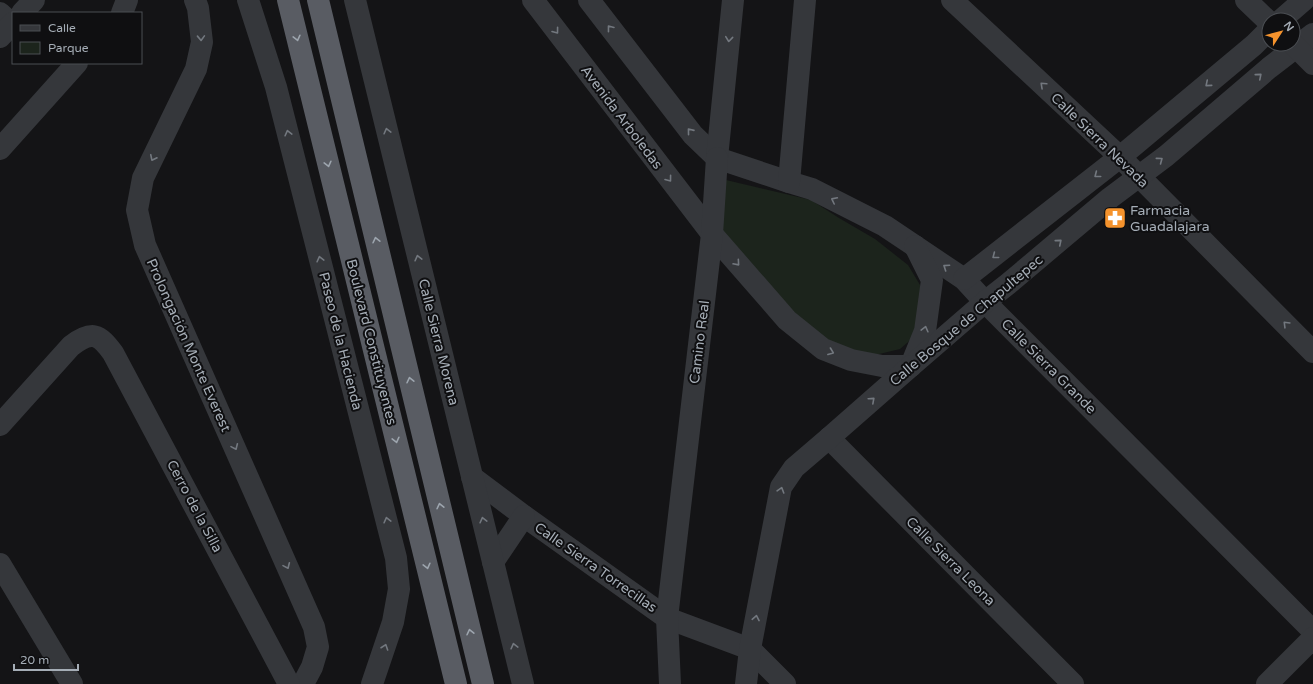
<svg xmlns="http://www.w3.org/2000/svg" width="1313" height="684" font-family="'Varela Round',sans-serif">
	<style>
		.green { fill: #1c241c }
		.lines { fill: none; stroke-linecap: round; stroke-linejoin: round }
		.minor { stroke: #35373b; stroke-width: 22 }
		.tertiary { stroke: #35373b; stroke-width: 22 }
		.trunk { stroke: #595c63; stroke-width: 22 }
		.oneway { stroke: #73787f }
		.oneway2 { stroke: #9da5ae }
		.labels { text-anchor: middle; stroke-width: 4; stroke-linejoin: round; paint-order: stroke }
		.street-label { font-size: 14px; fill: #a5adb6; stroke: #0f0f11 }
		.poi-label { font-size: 14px; fill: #a5adb6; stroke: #0f0f11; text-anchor: start }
	</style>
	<rect width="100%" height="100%" fill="#141416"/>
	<path class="green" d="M726,180L811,200L839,218L875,239L908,265L920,285L923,310L915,336L900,349L875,355L852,354L820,337L721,241Z"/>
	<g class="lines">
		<g class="minor">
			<path d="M195,0L198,8L202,42L196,69L143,178L137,210L145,245L314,627L318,647L312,667L303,684"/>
			<path d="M248,0L276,87L396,558L399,589L393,622L372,684"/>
			<path d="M533,0L712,234L787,320L823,349L851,360L882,366H911"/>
			<path d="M589,0L693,135L717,158L789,182L812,189L885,226L964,279L985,302L1313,631"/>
			<path d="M952,0L1120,157L1313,352"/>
			<path d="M0,13L12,24"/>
			<path d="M122,13L127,0"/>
			<path d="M1281,20L1304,0"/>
			<path d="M0,149L77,63"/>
			<path d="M717,158L733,0"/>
			<path d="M789,182L805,0"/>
			<path d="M964,279L1120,157L1254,45L1269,30"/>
			<path d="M912,363L925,331L932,280L915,246"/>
			<path d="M911,366L985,302L1008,284L1110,198L1166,156L1269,68L1313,34"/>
			<path d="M0,425L71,346C92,330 99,334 113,353L289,684"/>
			<path d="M829,438L1073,684"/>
			<path d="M472,477L524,516L667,618L750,649L785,684"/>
			<path d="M493,562L524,516"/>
			<path d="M0,564L72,684"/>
			<path d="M1267,684L1313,638"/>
		</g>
		<g class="tertiary">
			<path d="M355,0L523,684"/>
			<path d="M1246,0L1269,22"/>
			<path d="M22,13L34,0"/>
			<path d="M0,37L13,23"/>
			<path d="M1293,44L1313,64"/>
			<path d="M670,684L667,618L712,234L717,158"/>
			<path d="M746,684L750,649L781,487L794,468L829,438L911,366"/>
		</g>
		<g class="trunk">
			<path d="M288,0L456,684"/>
			<path d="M318,0L483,684"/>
		</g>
	</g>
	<defs><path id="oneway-chevron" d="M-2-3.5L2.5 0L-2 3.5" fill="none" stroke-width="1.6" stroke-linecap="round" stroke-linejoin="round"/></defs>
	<g class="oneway">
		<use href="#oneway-chevron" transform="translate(610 28) rotate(-128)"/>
		<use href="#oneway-chevron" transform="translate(556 31) rotate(53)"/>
		<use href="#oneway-chevron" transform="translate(201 38) rotate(88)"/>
		<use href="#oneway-chevron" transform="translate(729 39) rotate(96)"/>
		<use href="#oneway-chevron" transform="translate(1259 76) rotate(-41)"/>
		<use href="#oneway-chevron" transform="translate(1208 84) rotate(140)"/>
		<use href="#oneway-chevron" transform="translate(1043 85) rotate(-137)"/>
		<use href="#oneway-chevron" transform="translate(387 131) rotate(-104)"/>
		<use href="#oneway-chevron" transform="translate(690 131) rotate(-129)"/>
		<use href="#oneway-chevron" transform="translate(288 133) rotate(-104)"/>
		<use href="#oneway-chevron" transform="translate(153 158) rotate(116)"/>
		<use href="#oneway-chevron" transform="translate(1160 160) rotate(-37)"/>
		<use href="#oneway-chevron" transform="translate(1097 175) rotate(142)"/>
		<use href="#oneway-chevron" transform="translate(669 179) rotate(53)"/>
		<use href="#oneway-chevron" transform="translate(834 200) rotate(-153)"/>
		<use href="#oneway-chevron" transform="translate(1059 242) rotate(-40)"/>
		<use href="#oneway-chevron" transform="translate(995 256) rotate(142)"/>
		<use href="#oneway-chevron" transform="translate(418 258) rotate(-104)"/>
		<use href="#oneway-chevron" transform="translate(320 259) rotate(-104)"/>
		<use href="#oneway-chevron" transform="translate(737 263) rotate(49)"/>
		<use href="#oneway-chevron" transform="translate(946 267) rotate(-146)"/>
		<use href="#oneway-chevron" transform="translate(1286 324) rotate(-135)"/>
		<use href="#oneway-chevron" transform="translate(925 329) rotate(-76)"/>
		<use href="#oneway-chevron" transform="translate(831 352) rotate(21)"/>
		<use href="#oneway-chevron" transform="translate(872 400) rotate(-42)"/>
		<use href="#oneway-chevron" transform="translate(235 447) rotate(66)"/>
		<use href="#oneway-chevron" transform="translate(781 490) rotate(-73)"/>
		<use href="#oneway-chevron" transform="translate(387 520) rotate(-104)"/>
		<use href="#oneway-chevron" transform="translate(483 520) rotate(-104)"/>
		<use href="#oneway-chevron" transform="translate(287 566) rotate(66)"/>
		<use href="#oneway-chevron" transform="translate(756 618) rotate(-79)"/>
		<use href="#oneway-chevron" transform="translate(514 646) rotate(-104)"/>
		<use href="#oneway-chevron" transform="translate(385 647) rotate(-71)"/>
	</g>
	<g class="oneway2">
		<use href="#oneway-chevron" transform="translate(297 38) rotate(76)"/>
		<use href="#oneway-chevron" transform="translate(328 164) rotate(76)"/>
		<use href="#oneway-chevron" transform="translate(376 240) rotate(-103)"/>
		<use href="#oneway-chevron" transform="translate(410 380) rotate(-103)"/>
		<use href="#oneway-chevron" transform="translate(396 440) rotate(76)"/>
		<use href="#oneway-chevron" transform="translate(440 506) rotate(-103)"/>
		<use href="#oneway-chevron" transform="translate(427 566) rotate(76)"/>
		<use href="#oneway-chevron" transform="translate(470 632) rotate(-103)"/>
	</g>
	<defs>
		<g id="pharmacy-square" transform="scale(1.15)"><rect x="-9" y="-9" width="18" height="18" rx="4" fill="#f5932d" stroke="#0f0f11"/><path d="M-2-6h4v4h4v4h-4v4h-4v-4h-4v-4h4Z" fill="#fff"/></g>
	</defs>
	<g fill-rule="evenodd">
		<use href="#pharmacy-square" x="1115" y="218"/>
	</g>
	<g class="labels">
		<g class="street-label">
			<text transform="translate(622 117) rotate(53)" y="5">Avenida Arboledas</text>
			<text transform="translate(1100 140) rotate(44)" y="5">Calle Sierra Nevada</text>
			<text transform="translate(966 320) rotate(-40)" y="5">Calle Bosque de Chapultepec</text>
			<text transform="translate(341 341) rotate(76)" y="5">Paseo de la Hacienda</text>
			<text transform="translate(372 342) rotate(76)" y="5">Boulevard Constituyentes</text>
			<text transform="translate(439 342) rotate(76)" y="5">Calle Sierra Morena</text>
			<text transform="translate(699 342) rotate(-83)" y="5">Camino Real</text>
			<text transform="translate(189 345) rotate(66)" y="5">Prolongación Monte Everest</text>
			<text transform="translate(1049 366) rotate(45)" y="5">Calle Sierra Grande</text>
			<text transform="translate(195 506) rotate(62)" y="5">Cerro de la Silla</text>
			<text transform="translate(951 561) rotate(45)" y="5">Calle Sierra Leona</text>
			<text transform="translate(596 567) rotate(35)" y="5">Calle Sierra Torrecillas</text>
		</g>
		<g class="poi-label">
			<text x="1130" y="215">Farmacia<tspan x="1130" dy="16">Guadalajara</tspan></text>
		</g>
	</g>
	<rect x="12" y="12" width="130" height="52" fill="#0f0f11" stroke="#4b4e53"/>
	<rect x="20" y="25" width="20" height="6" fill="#35373b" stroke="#4b4e53"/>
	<text x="48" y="32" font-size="12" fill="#a5adb6">Calle</text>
	<rect x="20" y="42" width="20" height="12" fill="#1c241c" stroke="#4b4e53"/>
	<text x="48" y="52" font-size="12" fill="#a5adb6">Parque</text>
	<g transform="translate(1281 32) rotate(54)"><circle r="19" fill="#0f0f11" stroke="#4b4e53"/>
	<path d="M0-3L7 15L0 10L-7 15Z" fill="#f5932d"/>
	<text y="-6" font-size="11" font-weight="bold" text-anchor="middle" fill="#a5adb6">N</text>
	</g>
	<path d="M14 664v6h64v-6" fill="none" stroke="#a5adb6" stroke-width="2"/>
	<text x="20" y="664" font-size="12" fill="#a5adb6" stroke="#0f0f11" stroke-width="3" paint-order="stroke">20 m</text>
</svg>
